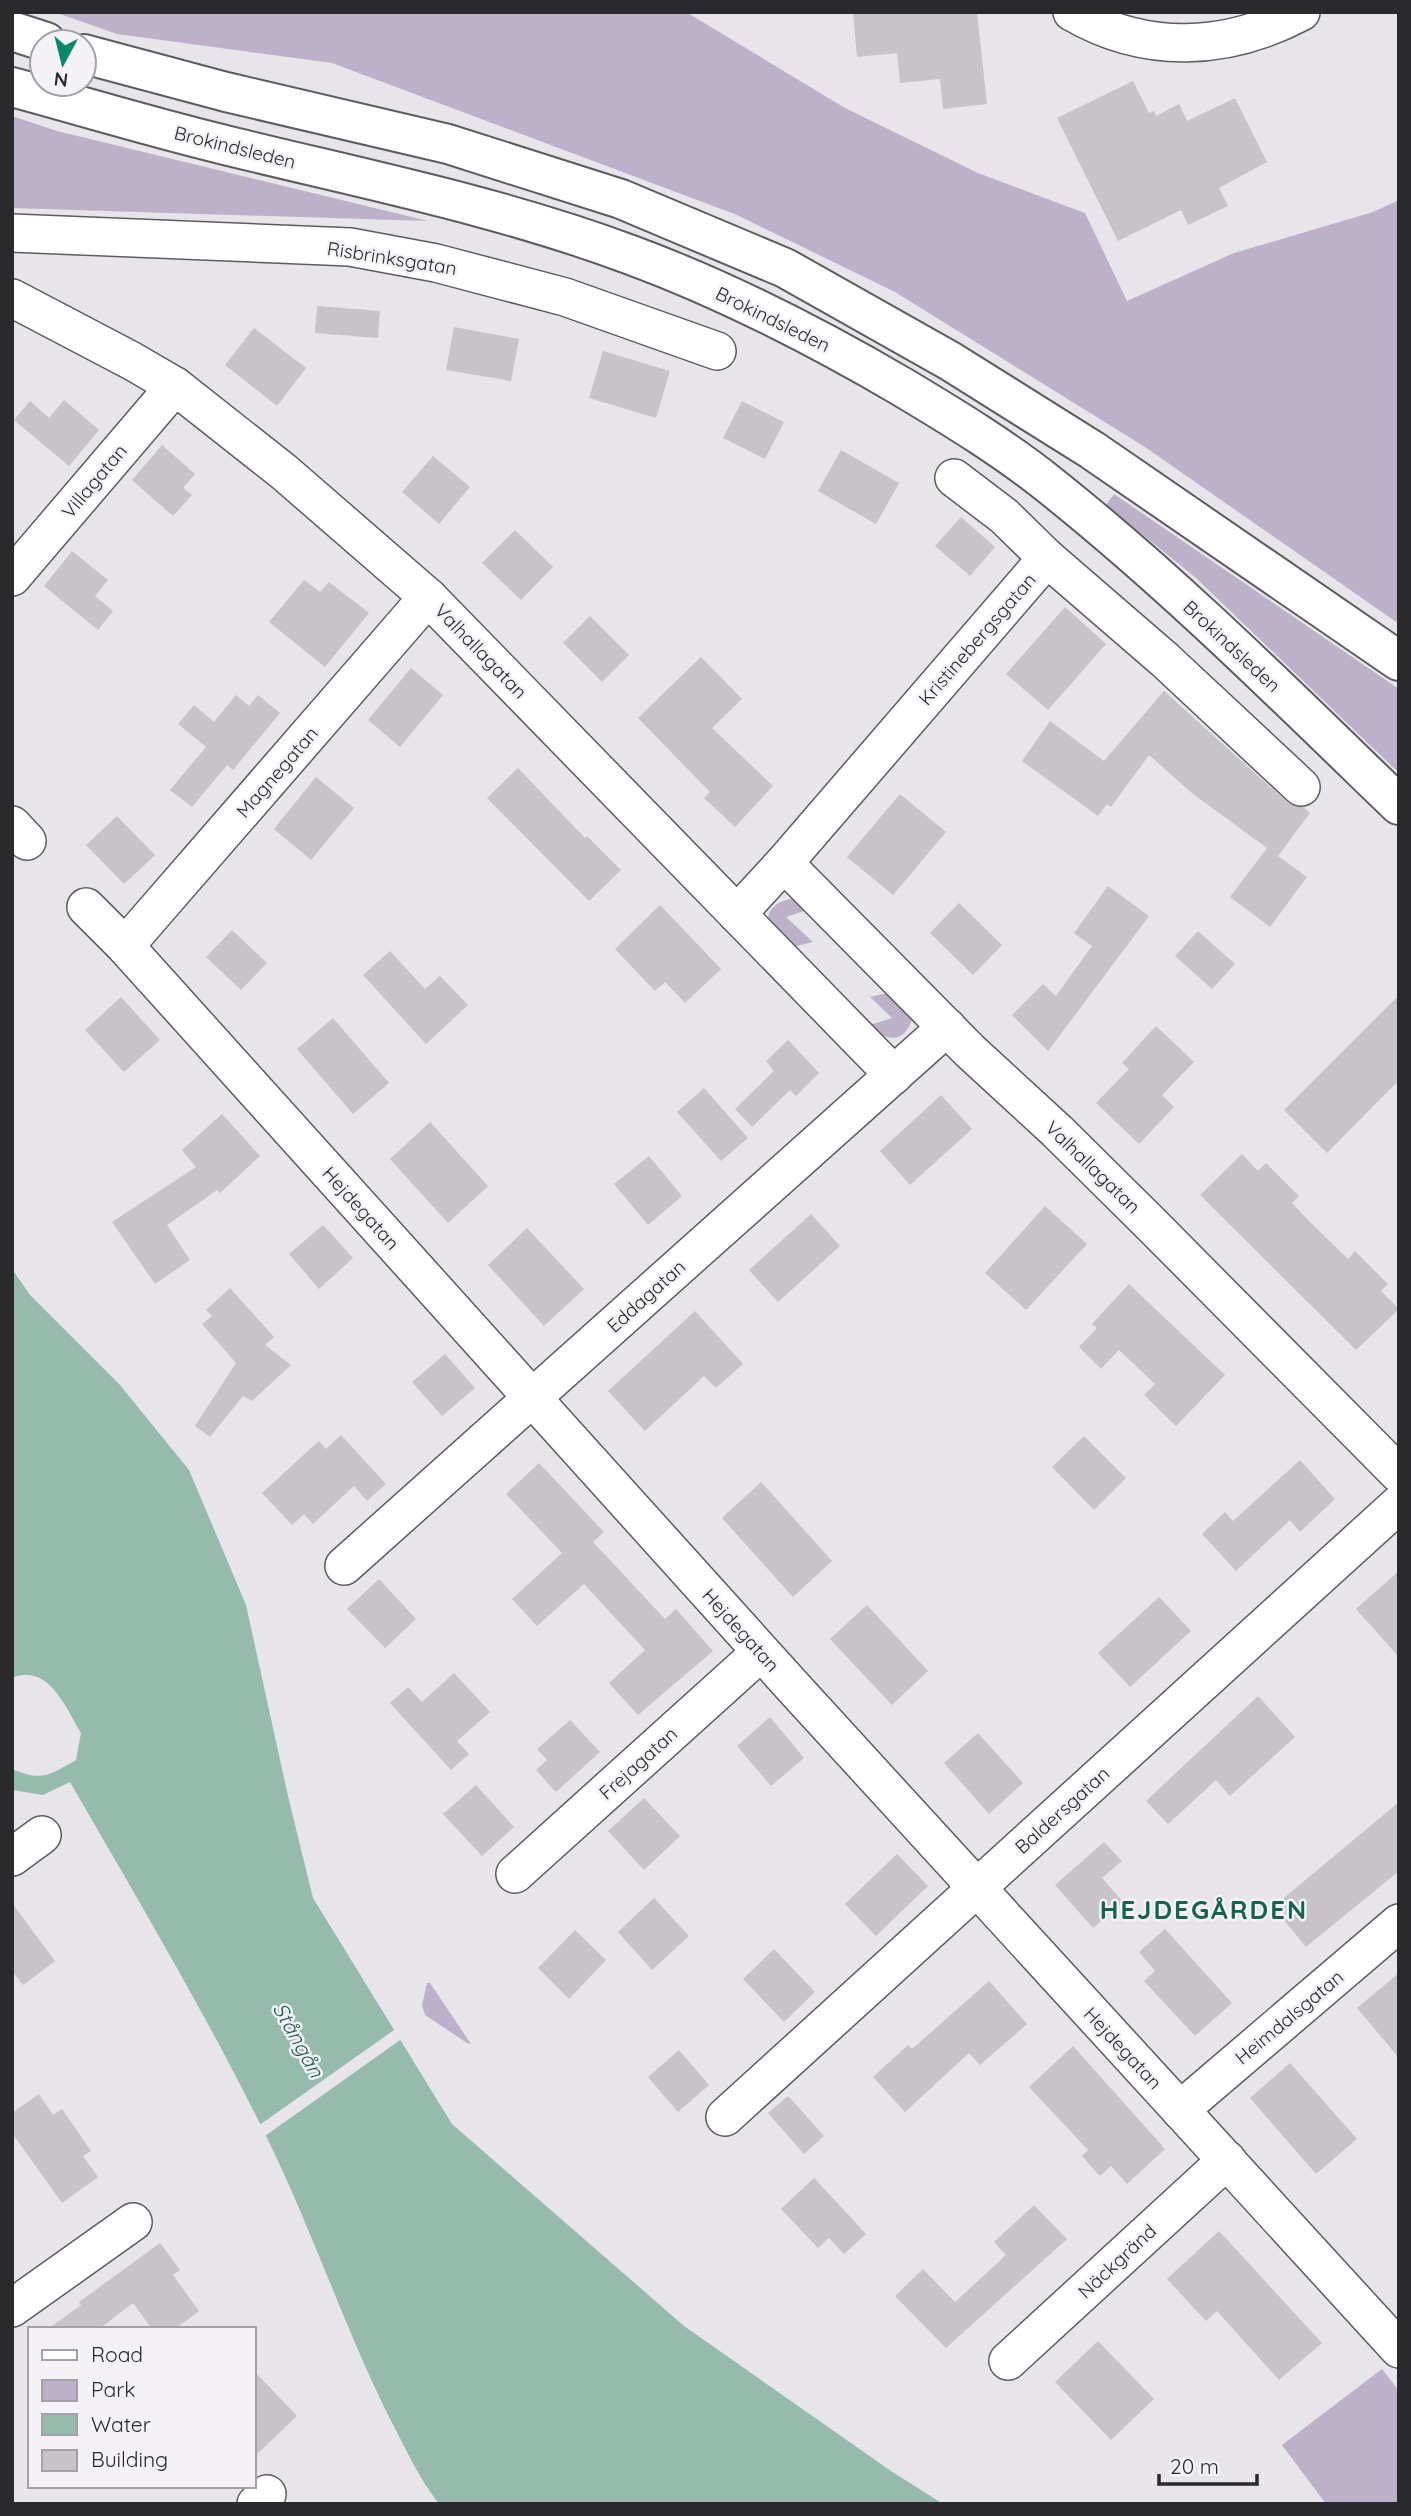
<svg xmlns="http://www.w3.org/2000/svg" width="1411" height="2516" font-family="Quicksand,sans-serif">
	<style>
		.green { fill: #bcb1c9 }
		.water { fill: #96bbad }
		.pier { fill: #e7e4ea }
		.building { fill: #c6c3c9 }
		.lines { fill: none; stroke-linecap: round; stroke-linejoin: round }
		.minor-casing { stroke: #5d5b60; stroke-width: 40 }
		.secondary-casing { stroke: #5d5b60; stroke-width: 42 }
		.minor { stroke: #fff; stroke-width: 37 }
		.secondary { stroke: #fff; stroke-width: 38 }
		.labels { text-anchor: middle; stroke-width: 5; stroke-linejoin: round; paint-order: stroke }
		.street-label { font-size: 19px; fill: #2a2a2c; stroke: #f4f1f7 }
		.water-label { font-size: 21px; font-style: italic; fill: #1b5e4b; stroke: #f4f1f7 }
		.district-label { font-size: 26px; font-weight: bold; letter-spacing: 2px; fill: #15624d; stroke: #f4f1f7 }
	</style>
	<rect width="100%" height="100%" fill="#e7e4ea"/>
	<g class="green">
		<path d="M54,12H686L845,108L978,173L1085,213L1127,301L1234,253L1373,212L1399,200V624L1145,447L895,292L737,215L332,63L117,34Z"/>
		<path d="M12,116L57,131L428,221L12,208Z"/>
		<path d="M1114,494L1399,689V773L1196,578L1106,505Z"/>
		<path d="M796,898L813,908L786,917L813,942L788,948C783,941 774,933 770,925C763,908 782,899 796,898Z"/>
		<path d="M896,991L914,1014C905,1045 889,1042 867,1026L892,1018L870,997Z"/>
		<path d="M427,1983H430L471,2044L467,2043L425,2015L422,2005Z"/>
		<path d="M1382,2369L1399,2391V2504H1326L1282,2445Z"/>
	</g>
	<path class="water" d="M12,1269L30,1295L120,1385L189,1470L246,1605L288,1796L313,1898L452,2124L684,2326L891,2471L943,2504H439C418,2477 405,2447 389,2417C344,2326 312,2230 268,2140C208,2017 138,1900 70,1782L43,1795L12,1790V1769C43,1782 49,1775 76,1760L81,1733C66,1708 48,1662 12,1678Z"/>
	<path class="pier" d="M397,2028L403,2038L265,2136L258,2126Z"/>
	<g class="building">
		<path d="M853,12H977L987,104L943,109L940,79L900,83L897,53L857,57Z"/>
		<path d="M1133,81L1149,113L1154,111L1156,116L1179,104L1187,121L1235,98L1267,162L1219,188L1228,206L1188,225L1181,210L1118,241L1057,118Z"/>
		<path d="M317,306L380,311L378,338L315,333Z"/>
		<path d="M454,327L519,339L511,381L446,370Z"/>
		<path d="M254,328L306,368L277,406L225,365Z"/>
		<path d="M603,351L670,371L656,418L589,398Z"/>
		<path d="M64,400L99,430L69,466L14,420L30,401L49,418Z"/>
		<path d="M742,401L784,422L765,459L723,438Z"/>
		<path d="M162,445L195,474L183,488L192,495L173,516L132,480Z"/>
		<path d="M841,450L899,483L876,524L818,491Z"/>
		<path d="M433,456L470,487L439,524L402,492Z"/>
		<path d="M961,517L995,547L970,576L935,546Z"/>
		<path d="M515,530L553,567L521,600L482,563Z"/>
		<path d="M72,551L108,580L95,596L113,611L98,630L44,586Z"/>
		<path d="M304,580L320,592L329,582L369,613L325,667L269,622Z"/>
		<path d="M1065,607L1106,644L1048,710L1006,674Z"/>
		<path d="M590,616L629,655L602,682L563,643Z"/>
		<path d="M701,657L742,699L712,728L773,786L735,827L704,798L710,792L638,718Z"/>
		<path d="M411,668L443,695L400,747L368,720Z"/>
		<path d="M1164,691L1287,802L1296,807H1303L1310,813L1278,856L1307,877L1270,927L1230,897L1267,848L1193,794L1149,755L1111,807L1107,804L1098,816L1022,761L1050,721L1104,761Z"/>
		<path d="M236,695L249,706L258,695L280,713L233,770L227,765L192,807L170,790L206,747L178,724L194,705L214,722Z"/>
		<path d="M518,768L585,838L587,836L621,870L589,901L487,798Z"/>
		<path d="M316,777L354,808L311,860L274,829Z"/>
		<path d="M900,794L946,832L893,895L847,857Z"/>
		<path d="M117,816L155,855L124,884L86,845Z"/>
		<path d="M1108,886L1149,916L1048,1051L1012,1015L1043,984L1056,996L1092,946L1074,933Z"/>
		<path d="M959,903L1002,945L973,975L930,933Z"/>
		<path d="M660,905L721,969L685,1003L665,982L655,991L615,949Z"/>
		<path d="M232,930L267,963L241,990L206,957Z"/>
		<path d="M1198,931L1235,964L1212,989L1175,956Z"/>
		<path d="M390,951L425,989L440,976L468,1005L426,1044L363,975Z"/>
		<path d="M1399,995V1080L1327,1153L1284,1110Z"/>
		<path d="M121,997L160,1040L124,1072L85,1030Z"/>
		<path d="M333,1018L389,1083L353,1114L297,1049Z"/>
		<path d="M1156,1026L1194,1062L1162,1095L1174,1107L1139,1144L1096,1103L1129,1069L1122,1063Z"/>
		<path d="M788,1040L819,1073L796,1096L790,1090L752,1127L735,1109L774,1071L766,1061Z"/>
		<path d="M704,1088L748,1138L721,1161L677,1112Z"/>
		<path d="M941,1095L972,1129L910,1185L880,1151Z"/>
		<path d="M222,1114L260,1156L220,1193L217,1190L167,1225L190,1260L155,1284L112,1222L196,1167L182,1150Z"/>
		<path d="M430,1122L488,1186L448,1223L390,1159Z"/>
		<path d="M1242,1154L1258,1171L1266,1163L1299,1196L1292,1203L1309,1221L1348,1259L1355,1251L1388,1284L1381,1291L1399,1309L1356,1350L1200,1195Z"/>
		<path d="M649,1156L682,1196L648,1225L614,1184Z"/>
		<path d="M1045,1206L1087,1244L1026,1310L985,1273Z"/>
		<path d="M811,1214L840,1246L778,1302L749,1270Z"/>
		<path d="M323,1225L353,1258L319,1289L289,1254Z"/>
		<path d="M527,1228L584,1289L544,1326L488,1265Z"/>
		<path d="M1129,1284L1225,1375L1176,1426L1144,1395L1155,1384L1119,1350L1101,1369L1079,1347L1097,1328L1092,1324Z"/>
		<path d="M230,1288L274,1337L265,1345L291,1365L252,1401L243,1396L210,1437L195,1426L236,1363L202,1324L212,1316L206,1310Z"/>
		<path d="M695,1311L743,1364L716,1388L704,1376L645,1431L608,1391Z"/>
		<path d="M445,1354L475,1388L442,1416L412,1382Z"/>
		<path d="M341,1435L386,1484L367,1501L354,1486L313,1524L304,1514L292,1525L262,1493L319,1441L326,1449Z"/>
		<path d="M1084,1436L1126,1478L1094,1510L1052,1467Z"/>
		<path d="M1300,1460L1335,1499L1300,1532L1290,1520L1236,1571L1202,1534L1225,1512L1233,1521Z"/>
		<path d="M539,1463L604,1532L593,1542L665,1619L676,1609L713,1651L638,1715L609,1683L645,1650L584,1584L537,1626L512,1599L562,1553L506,1494Z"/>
		<path d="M761,1482L832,1561L793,1597L722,1518Z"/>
		<path d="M1399,1571V1657L1356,1609Z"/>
		<path d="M379,1579L416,1619L385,1648L347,1609Z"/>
		<path d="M1159,1597L1191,1631L1130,1687L1098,1653Z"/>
		<path d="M867,1605L928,1671L892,1705L830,1639Z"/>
		<path d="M454,1673L490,1712L457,1741L469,1754L451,1770L390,1703L408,1687L422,1702Z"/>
		<path d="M1258,1696L1295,1737L1230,1796L1216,1780L1168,1824L1146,1801Z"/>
		<path d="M770,1717L804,1758L771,1786L737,1746Z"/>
		<path d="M570,1720L600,1752L556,1792L536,1770L547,1760L537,1749Z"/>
		<path d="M978,1733L1023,1783L989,1814L944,1763Z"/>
		<path d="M476,1785L514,1827L482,1856L443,1814Z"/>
		<path d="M644,1798L680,1836L644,1870L608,1831Z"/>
		<path d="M1399,1802V1871L1306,1947L1273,1907Z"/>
		<path d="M1104,1842L1122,1861L1102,1878L1123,1902L1093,1928L1055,1885Z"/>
		<path d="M897,1854L928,1886L876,1936L845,1904Z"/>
		<path d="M654,1898L689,1936L652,1970L618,1932Z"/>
		<path d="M12,1903L55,1961L23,1985L12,1971Z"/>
		<path d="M1165,1929L1232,2003L1195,2036L1144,1981L1155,1971L1139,1952Z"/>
		<path d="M575,1930L606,1960L569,1999L538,1968Z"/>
		<path d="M774,1949L815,1992L784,2022L743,1979Z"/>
		<path d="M1399,1973V2058L1357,2008Z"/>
		<path d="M989,1981L1027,2024L980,2065L969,2053L905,2112L873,2077L908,2045L912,2049Z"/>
		<path d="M1073,2046L1165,2149L1127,2184L1111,2166L1100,2176L1082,2156L1088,2150L1029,2087Z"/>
		<path d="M679,2050L709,2085L678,2112L648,2077Z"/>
		<path d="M1290,2063L1357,2139L1316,2174L1250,2098Z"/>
		<path d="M39,2094L53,2115L62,2109L91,2151L83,2156L98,2177L62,2203L12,2133V2113Z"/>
		<path d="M788,2096L824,2136L804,2154L768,2113Z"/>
		<path d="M814,2178L866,2234L844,2254L829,2238L818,2248L781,2209Z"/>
		<path d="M1034,2205L1067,2239L946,2348L895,2296L923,2269L955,2302L1006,2255L994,2242Z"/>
		<path d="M1219,2231L1322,2343L1279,2380L1217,2311L1206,2321L1167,2279Z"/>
		<path d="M160,2243L180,2270L173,2275L199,2311L175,2329H152L133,2303L99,2329H48L81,2305L79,2302Z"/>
		<path d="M1098,2341L1154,2399L1111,2440L1055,2382Z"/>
		<path d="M254,2371L297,2416L254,2457Z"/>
	</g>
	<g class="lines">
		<g class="minor-casing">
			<g id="minor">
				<path d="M1072,12C1146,55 1227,51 1301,12"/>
				<path d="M12,233L350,247L436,263L565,297L717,351"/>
				<path d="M12,298L132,361L175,386L284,472L428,597L894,1075"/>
				<path d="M954,478L1004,516L1047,558L1165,660L1301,787"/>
				<path d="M12,577L175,386"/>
				<path d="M12,825L27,841"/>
				<path d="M784,863L970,1051L1057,1131L1153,1226L1399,1474"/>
				<path d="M86,907L125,946L794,1688L1399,2349"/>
				<path d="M737,914L784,863L1047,558"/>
				<path d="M125,946L428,597"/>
				<path d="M344,1566L947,1027"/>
				<path d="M12,1857L42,1835"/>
				<path d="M515,1874L761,1652"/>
				<path d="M1180,2110L1399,1923"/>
				<path d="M725,2117L1399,1504"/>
				<path d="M12,2308L133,2222"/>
				<path d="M1008,2361L1227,2160"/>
				<path d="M256,2504L267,2494"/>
			</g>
		</g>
		<g class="secondary-casing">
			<g id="secondary">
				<path d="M12,31L46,42"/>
				<path d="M84,54L226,92L448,144L621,199L785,268L950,361L1092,450L1399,661"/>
				<path d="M12,87C82,106 151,127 221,144C358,178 497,205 631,255C726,290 817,337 904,388C954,418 1005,449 1051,486C1174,584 1286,696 1399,805"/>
			</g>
		</g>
		<use href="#minor" class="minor"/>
		<use href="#secondary" class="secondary"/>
	</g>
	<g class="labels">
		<g class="street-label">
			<text transform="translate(235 147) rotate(14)" y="7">Brokindsleden</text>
			<text transform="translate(392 258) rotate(9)" y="7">Risbrinksgatan</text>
			<text transform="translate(773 319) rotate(26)" y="7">Brokindsleden</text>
			<text transform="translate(94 481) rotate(-50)" y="7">Villagatan</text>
			<text transform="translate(977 639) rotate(-49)" y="7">Kristinebergsgatan</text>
			<text transform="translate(1232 646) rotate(43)" y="7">Brokindsleden</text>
			<text transform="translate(481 651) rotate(46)" y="7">Valhallagatan</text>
			<text transform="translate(277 772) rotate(-49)" y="7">Magnegatan</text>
			<text transform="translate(1093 1167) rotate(44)" y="7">Valhallagatan</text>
			<text transform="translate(361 1208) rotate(48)" y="7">Hejdegatan</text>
			<text transform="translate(646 1296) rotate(-42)" y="7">Eddagatan</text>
			<text transform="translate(741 1630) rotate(48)" y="7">Hejdegatan</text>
			<text transform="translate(638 1763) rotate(-42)" y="7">Frejagatan</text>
			<text transform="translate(1062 1810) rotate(-42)" y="7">Baldersgatan</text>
			<text transform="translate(1289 2017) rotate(-40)" y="7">Heimdalsgatan</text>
			<text transform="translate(1123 2048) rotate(47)" y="7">Hejdegatan</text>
			<text transform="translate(1117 2261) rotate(-43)" y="7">Näckgränd</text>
		</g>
		<g class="water-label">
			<text transform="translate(298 2040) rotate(61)" y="7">Stångån</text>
		</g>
		<g class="district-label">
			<text x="1204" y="1919">HEJDEGÅRDEN</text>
		</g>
	</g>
	<rect width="1411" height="2516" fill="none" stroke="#2a2a2c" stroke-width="28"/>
	<rect x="28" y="2327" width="228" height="161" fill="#f4f1f7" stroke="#a3a1a6" stroke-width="2"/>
	<rect x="42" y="2350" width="35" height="10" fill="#ffffff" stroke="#a3a1a6" stroke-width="2"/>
	<text x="91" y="2362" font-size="21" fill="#2a2a2c">Road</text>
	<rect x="42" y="2380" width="35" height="21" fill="#bcb1c9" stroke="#a3a1a6" stroke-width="2"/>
	<text x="91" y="2397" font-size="21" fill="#2a2a2c">Park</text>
	<rect x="42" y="2414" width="35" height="21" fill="#96bbad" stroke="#a3a1a6" stroke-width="2"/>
	<text x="91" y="2432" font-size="21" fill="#2a2a2c">Water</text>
	<rect x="42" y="2450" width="35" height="21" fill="#c6c3c9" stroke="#a3a1a6" stroke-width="2"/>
	<text x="91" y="2467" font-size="21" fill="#2a2a2c">Building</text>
	<g transform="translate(63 63) rotate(187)"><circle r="33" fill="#f4f1f7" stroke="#a3a1a6" stroke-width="2"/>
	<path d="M0-5L12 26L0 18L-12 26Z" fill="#09876a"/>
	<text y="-10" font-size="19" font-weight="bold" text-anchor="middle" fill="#2a2a2c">N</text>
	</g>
	<path d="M1159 2474v10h98v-10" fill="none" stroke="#2a2a2c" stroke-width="3.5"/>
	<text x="1170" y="2474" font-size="21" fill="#2a2a2c" stroke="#f4f1f7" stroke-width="5" paint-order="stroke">20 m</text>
</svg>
